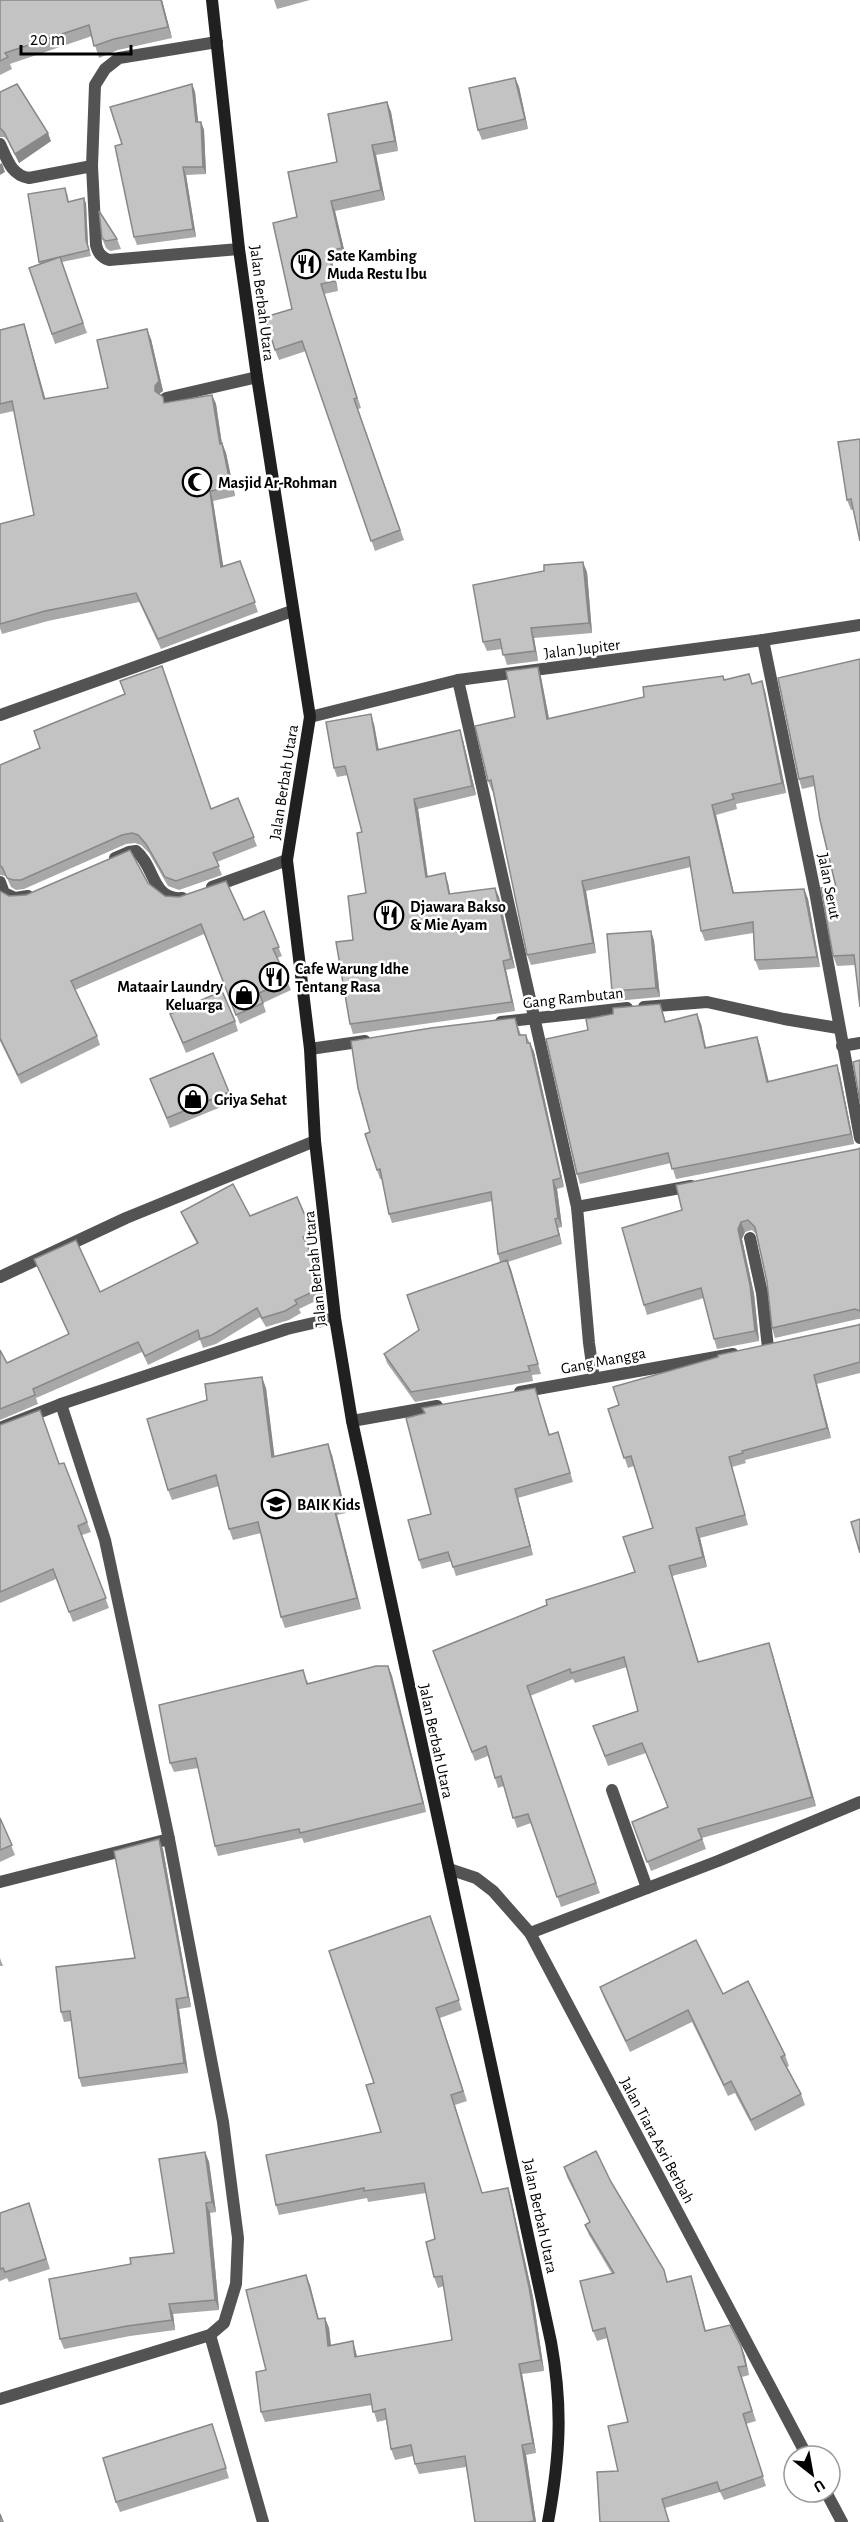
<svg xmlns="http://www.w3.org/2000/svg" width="860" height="2522" font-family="'Alegreya Sans',sans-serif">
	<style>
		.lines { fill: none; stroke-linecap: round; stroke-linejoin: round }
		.service { stroke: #535353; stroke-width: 12 }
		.minor { stroke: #535353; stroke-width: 12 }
		.secondary { stroke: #202020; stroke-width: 12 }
		.wall { fill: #a8a8a8 }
		.shaded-wall { fill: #888 }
		.building { fill: #c3c3c3; stroke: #888; stroke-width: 1.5 }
		.labels { text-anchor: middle; stroke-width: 5; stroke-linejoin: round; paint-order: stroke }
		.poi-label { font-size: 16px; font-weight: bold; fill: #000; stroke: #fff; text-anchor: start }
		.street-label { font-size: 16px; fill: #000; stroke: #fff }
	</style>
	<rect width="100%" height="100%" fill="#fff"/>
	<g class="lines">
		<path class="service" d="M612,1790L647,1888"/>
		<g class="minor">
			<path d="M0,144C7,159 11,175 29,178L92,166L96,245C98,253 101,257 109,260L239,249"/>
			<path d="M92,166L95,85L105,69L119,58L217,42"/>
			<path d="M166,398L257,377"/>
			<path d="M763,640L815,892L860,1138"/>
			<path d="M458,680L577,1207L589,1343L594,1379"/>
			<path d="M0,715L292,611"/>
			<path d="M310,717L458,680L763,640L860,625"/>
			<path d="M115,858L129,852L136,851C155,866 152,901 182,898"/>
			<path d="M0,882L4,893L15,898L28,896"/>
			<path d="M212,887L287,860"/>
			<path d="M644,1007L707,1002L784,1019L838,1028"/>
			<path d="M501,1022L627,1008"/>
			<path d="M842,1046L860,1043"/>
			<path d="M310,1049L365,1041"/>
			<path d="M577,1207L691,1186"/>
			<path d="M750,1238L762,1293L768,1348"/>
			<path d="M0,1277L126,1218L315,1141"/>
			<path d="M520,1392L733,1354"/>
			<path d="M352,1421L437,1406"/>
			<path d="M0,1428L61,1404L287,1329L335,1318"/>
			<path d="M449,1869L476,1878L493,1891L530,1933L807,2456"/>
			<path d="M0,1882L169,1839"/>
			<path d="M530,1933L718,1861L860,1802"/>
			<path d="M210,2335L263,2522"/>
			<path d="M0,2399L210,2335L224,2323L236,2284L238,2238L223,2122L169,1839L105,1540L61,1404"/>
			<path d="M826,2492L842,2522"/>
		</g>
		<path class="secondary" d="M212,0L239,249L257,377L310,717L287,860L310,1049L315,1141L335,1318L352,1421L551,2342C563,2408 560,2456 548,2522"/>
	</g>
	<g class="wall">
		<path d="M0,0H162L172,38L118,50L99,58L92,36L10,64L12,69L0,75Z"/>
		<path d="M274,0H310L277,9Z"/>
		<path d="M515,78L519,87L528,129L482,140L478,130Z"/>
		<path d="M192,84L195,92L198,122H201L204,130L206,174L186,175L196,237L137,245L134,237L122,144Z"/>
		<path d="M0,92L51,141L19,163L7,140L4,137H0Z"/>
		<path d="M387,102L391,112L398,151L376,155L385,200L335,211L346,258L332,261L338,291L324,294L361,408L358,409L404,540L375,551L306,351L279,360L275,350L292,309L297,217L337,162Z"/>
		<path d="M67,193L69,202L86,203L88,245L91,256L62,262L87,333L55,344L29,268L40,264L39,262Z"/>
		<path d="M102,238L117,239L121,249L110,251L106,248Z"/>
		<path d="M24,324L45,399L108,388L151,339L163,391L159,394L165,403L212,395L216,404L222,443L226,453L235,496L213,501L223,567L240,561L258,612L161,649L139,602L48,621L2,634L0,628V524L34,515L14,411L0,414V330Z"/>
		<path d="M860,439L854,509L851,510L847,500Z"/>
		<path d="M587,572L592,633L534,638L538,661L507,665L502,649L487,651L483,642Z"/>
		<path d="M860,659L855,965L837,966L833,956L836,887L815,786L802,789L799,779Z"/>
		<path d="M538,667L541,677L549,719L725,679L753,683L765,691L786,793L736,804L737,809L716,815L734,893L804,889L808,899L820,967L759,970L755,960L753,933L705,941L701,931L691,867L586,891L596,953L531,965L527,955L493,791H492L488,781L515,717Z"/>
		<path d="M374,724L379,750L463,740L476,795L418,809L428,877L448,883L450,894L495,888L499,897L515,968L506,970L515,1011L353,1034L350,1024L353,940L366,893L362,832L348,775L337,777L334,768Z"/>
		<path d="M0,765L211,809L238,798L257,846L217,862L222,875L179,890L168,886L149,853L141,845L135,843L126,844L24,889L16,890L11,887L6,876L0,875Z"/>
		<path d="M148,883L165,896L244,920L264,911L282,956L277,958L291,990L263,1003L266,1012L240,1024L204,934L75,990L97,1036L100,1045L21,1084L0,1041V891L9,896Z"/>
		<path d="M651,931L654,941L660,997L615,1001L612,991Z"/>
		<path d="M660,1004L666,1022L701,1024L706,1048L757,1037L760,1046L769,1082L837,1065L840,1075L854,1144L676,1179L671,1163L580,1184L577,1174L588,1030Z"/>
		<path d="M170,1014L235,1021L238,1031L186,1053Z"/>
		<path d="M515,1018L521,1035H526L534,1052L564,1187L557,1189L562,1227L558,1228L562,1244L508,1262L541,1374L532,1375L533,1381L415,1402L387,1363L384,1354L419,1330L500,1262L498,1254L492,1201L392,1223L389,1214L382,1179H380L377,1170L370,1132Z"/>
		<path d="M150,1079L229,1092L233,1102L170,1128Z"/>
		<path d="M860,1148V1319H858L775,1338L772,1328L767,1282L756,1234L752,1230L745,1232L742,1239L754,1294L759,1341L717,1349L714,1339L704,1298L647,1315L644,1305L682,1210L858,1149Z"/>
		<path d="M181,1212L250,1216L313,1234L316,1243L308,1247L322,1280L324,1297L299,1309L301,1313L289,1320L266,1327L260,1317L216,1344L203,1348L200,1340L148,1365L142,1352L36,1398L38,1404L0,1420V1350L7,1363L69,1335L38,1268L34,1259L100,1292L197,1244L185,1221Z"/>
		<path d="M860,1324V1373L817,1384L831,1438L745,1460L746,1463L732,1467L748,1525L700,1538L707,1567L672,1576L699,1662L769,1643L816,1806L702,1838L706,1849L651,1871L632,1822L668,1807L646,1753L608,1766L593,1726L638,1711L627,1667L575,1683L573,1679L530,1696L600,1893L561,1907L531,1823L517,1828L504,1786L498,1788L488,1756L475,1761L433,1651L635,1572L653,1528L634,1466L628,1468L608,1409L858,1325Z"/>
		<path d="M266,1388L274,1457L332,1455L346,1513L337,1515L361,1609L285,1628L281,1617L261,1533L233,1540L229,1529L219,1486L172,1500L168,1490Z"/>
		<path d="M535,1388L550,1435L561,1441L573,1482L518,1498L533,1555L456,1576L451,1561L422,1569L419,1560L431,1514L424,1413L422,1408Z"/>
		<path d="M0,1425L60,1464L64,1463L91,1532L82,1535L109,1608L73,1622L56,1579L0,1603Z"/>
		<path d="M388,1666L392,1676L426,1812L304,1843L302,1838L218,1856L215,1846L198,1768L174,1772L170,1763L307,1680L308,1683Z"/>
		<path d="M0,1818L15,1855L0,1862Z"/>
		<path d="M163,1849L191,2007L179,2009L188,2073L82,2087L79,2078L71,2021L64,2022L61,2012L135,1958Z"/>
		<path d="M430,1916L462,2010L440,2018L467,2101L455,2105L482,2193L511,2198L533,2297L544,2371L522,2374L536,2453L526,2455L536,2522H475L466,2467L419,2474L415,2464L413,2456L395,2460L391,2449L386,2420L377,2422L372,2405L265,2422L261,2412L266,2370L310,2285L319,2319L325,2318L329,2328L331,2346L353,2341L357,2357L452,2340L444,2286L438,2288L434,2277L435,2239L426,2193L368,2202L367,2198L279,2215L276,2205L381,2132L374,2083Z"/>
		<path d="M0,1958L3,1966H0Z"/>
		<path d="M600,1987L723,1994L785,2055L789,2066L787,2067L801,2094L805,2105L755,2131L735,2093L728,2096L692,2022L630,2052L604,1998Z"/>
		<path d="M205,2152L209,2162L216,2212L210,2213L219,2310L173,2314L175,2330L130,2336L64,2349L60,2339L131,2264L174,2253Z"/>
		<path d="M564,2167L611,2182L668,2282L691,2276L694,2286L706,2331L741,2346L749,2375L742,2377L756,2421L746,2424L766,2486L724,2500L720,2492L665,2508L618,2471L628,2422L607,2338L597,2341L593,2331L612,2274L589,2235L585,2225L590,2223L567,2177Z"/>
		<path d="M0,2213H32L50,2269L9,2282L7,2278L0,2281Z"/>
		<path d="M212,2424L229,2478L120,2512L116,2502Z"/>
	</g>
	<g class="shaded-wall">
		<path d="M161,0H162L172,38L168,27Z"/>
		<path d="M515,78L519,87L528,129L525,119Z"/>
		<path d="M192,84L195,92L199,130L196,122Z"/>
		<path d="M387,102L391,112L398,151L395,141Z"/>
		<path d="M201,122L204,130L206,174L203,167Z"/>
		<path d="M48,133L51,141L19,163L15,154Z"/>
		<path d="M372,145L376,155L385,200L381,190Z"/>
		<path d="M2,163L5,172L0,175V164Z"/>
		<path d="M183,167L186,175L196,237L193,229Z"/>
		<path d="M84,198L86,203L88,245L86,240Z"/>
		<path d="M331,201L335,211L346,258L342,248Z"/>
		<path d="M328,251L332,261L338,291L335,281Z"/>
		<path d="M24,324L27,333L48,408L44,399Z"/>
		<path d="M147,329L151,339L163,391L158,395L155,391Z"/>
		<path d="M212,395L216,404L223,453L220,444Z"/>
		<path d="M222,443L226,453L235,496L231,487Z"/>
		<path d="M210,491L213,501L225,577L221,567Z"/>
		<path d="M583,562L587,572L592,633L589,623Z"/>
		<path d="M531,628L534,638L538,661L535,651Z"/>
		<path d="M538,667L541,677L551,729L547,719Z"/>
		<path d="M762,681L765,691L786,793L782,783Z"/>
		<path d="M371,714L374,724L380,759L377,750Z"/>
		<path d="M460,730L463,740L476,795L472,786Z"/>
		<path d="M414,799L418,809L429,887L426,877Z"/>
		<path d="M712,805L716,815L736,903L733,893Z"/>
		<path d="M445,873L448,883L452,903L449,894Z"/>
		<path d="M582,881L586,891L596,953L593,943Z"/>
		<path d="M495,888L499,897L515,968L511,959Z"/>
		<path d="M804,889L808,899L820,967L817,957Z"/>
		<path d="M651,931L654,941L660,997L656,988Z"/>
		<path d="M503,961L506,970L515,1011L512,1002Z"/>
		<path d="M697,1014L701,1024L708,1058L705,1048Z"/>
		<path d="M757,1037L760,1046L771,1092L767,1082Z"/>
		<path d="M530,1043L534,1052L564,1187L561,1178Z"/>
		<path d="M837,1065L840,1075L854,1144L851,1134Z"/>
		<path d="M553,1180L557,1189L562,1227L558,1218Z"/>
		<path d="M555,1219L558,1228L562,1244L559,1235Z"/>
		<path d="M741,1222L745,1232L742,1239L754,1294L759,1341L755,1331L738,1229Z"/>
		<path d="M507,1260L511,1269L541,1374L538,1364Z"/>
		<path d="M319,1271L322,1280L324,1297L321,1288Z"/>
		<path d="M814,1375L817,1384L831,1438L827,1428Z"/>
		<path d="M262,1377L266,1388L276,1468L272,1457Z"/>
		<path d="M328,1444L332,1455L346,1513L342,1502Z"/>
		<path d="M515,1489L518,1498L533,1555L530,1546Z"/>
		<path d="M333,1504L337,1515L361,1609L357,1598Z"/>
		<path d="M696,1528L700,1538L707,1567L703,1557Z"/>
		<path d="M769,1643L772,1652L816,1806L812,1797Z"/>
		<path d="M388,1666L392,1676L426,1812L423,1803Z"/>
		<path d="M159,1839L163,1849L191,2007L188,1997Z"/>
		<path d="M176,1999L179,2009L188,2073L184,2063Z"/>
		<path d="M205,2152L209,2162L216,2212L212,2202Z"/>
		<path d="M508,2188L511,2198L533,2297L544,2371L541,2360Z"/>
		<path d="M206,2203L210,2213L219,2310L215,2300Z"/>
		<path d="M306,2275L310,2285L321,2330Z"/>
		<path d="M691,2276L694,2286L708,2341L705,2331Z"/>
		<path d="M169,2304L173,2314L175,2330L172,2320Z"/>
		<path d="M325,2318L329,2328L332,2356L328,2346Z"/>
		<path d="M353,2341L356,2352L359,2367L355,2357Z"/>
		<path d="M741,2346L745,2356L749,2375L746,2366Z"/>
		<path d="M519,2364L522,2374L536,2453L533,2443Z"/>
		<path d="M522,2445L526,2455L536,2522H534Z"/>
	</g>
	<g class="building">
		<path d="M0,0H161L168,27L114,39L94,46L89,25L5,53L8,57L0,61Z"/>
		<path d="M515,78L525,119L478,130L469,88Z"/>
		<path d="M17,84L48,133L15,154L4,132L0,128V92Z"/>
		<path d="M192,84L196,122H201L203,167H183L193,229L134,237L115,146L122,144L110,107Z"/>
		<path d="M387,102L395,141L372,145L381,190L331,201L342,248L328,251L335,281L321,284L357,398L354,399L400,530L371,541L302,341L275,350L265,317L292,309L273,223L297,217L288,172L337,162L328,114Z"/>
		<path d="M65,188L68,202L84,198L86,240L89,250L39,262L28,194Z"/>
		<path d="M99,211L117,239L106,241L102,238Z"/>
		<path d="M60,257L83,323L52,334L29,268Z"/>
		<path d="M24,324L44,399L108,388L97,340L147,329L159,381L155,386V391L163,397L164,403L212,395L220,444L222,443L231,487L210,491L221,567L240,561L255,602L158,639L136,593L45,611L0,624V524L34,515L12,401L0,404V330Z"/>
		<path d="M860,439V541L851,499L847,500L838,442Z"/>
		<path d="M583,562L589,623L531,628L535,651L503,655L500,639L483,642L473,585L544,571V565Z"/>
		<path d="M860,659V1007L854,955L833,956L821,888L836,887L820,820L813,776L799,779L778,678Z"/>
		<path d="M162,666L211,809L238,798L254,837L213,853L219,866L176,881L165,877L146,844L138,835L132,833L122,835L21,880H13L7,878L2,867L0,866V765L40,748L34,731L125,694L120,681Z"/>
		<path d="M538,667L547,719L644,697L643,687L723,676L724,680L749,674L752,684L762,681L782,783L732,794L734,799L712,805L733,893L804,889L817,957L755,960L753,922L701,931L689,857L582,881L593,943L527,955L491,780L488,781L475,726L515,717L506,671Z"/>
		<path d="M371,714L377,750L460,730L472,786L414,799L426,877L445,873L449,894L495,888L511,959L503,961L512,1002L350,1024L336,942L353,940L348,896L366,893L357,833L362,832L345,766L334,768L326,722Z"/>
		<path d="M130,850L148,883L165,896L179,897L226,881L244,920L264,911L279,947L273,949L288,981L259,993L263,1003L236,1015L201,924L71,981L97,1036L18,1075L0,1038V891L9,896L26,895Z"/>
		<path d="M651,931L656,988L612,991L607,934Z"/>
		<path d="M222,991L235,1021L183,1043L170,1014Z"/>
		<path d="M660,1004L665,1022L697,1014L705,1048L757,1037L767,1082L837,1065L851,1134L672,1169L668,1153L577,1174L546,1039L588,1030L586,1019L613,1014V1008Z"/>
		<path d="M515,1018L519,1035H526L527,1043H530L561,1178L553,1180L558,1218L555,1219L559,1235L498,1254L491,1192L389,1214L380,1169L377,1170L365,1134L370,1132L358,1088L351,1041L431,1028Z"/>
		<path d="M213,1053L229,1092L167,1118L150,1079Z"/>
		<path d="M860,1060V1102L853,1062Z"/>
		<path d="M860,1148V1311L855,1309L772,1328L767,1282L755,1227L748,1220L741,1222L738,1229L750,1285L755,1331L714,1339L701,1288L644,1305L622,1228L682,1210L676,1185L858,1149Z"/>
		<path d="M233,1184L250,1216L297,1197L313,1234L303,1237L319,1271L321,1288L295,1300L297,1304L285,1311L262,1318L257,1308L212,1335L200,1339L198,1330L145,1356L138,1342L33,1389L35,1395L0,1409V1350L7,1363L69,1334L34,1259L76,1240L100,1292L198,1243L181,1212Z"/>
		<path d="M507,1260L538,1364L528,1366L530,1371L411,1392L384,1354L419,1330L407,1295Z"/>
		<path d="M860,1324V1362L814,1375L827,1428L742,1451L743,1453L729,1457L745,1515L696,1528L703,1557L669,1566L698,1662L769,1643L812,1797L698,1829L702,1839L647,1862L632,1822L668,1807L642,1743L605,1756L593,1726L638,1711L624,1657L571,1673L570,1669L527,1686L596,1883L557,1897L528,1814L513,1818L501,1776L495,1778L486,1746L472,1752L433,1651L547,1605L546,1600L635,1572L623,1537L653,1528L631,1456L624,1458L608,1409L619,1405L613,1387L718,1357V1355L858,1325Z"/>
		<path d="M262,1377L272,1457L328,1444L342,1502L333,1504L357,1598L281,1617L258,1522L229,1529L216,1475L168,1490L147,1419L207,1400L205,1384Z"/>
		<path d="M535,1388L549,1435L558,1432L570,1473L515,1489L530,1546L453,1567L448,1552L419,1560L408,1520L431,1514L406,1418L425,1413L422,1408Z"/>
		<path d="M40,1410L59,1464L64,1463L87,1522L78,1526L106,1598L69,1612L53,1569L0,1592V1425Z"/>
		<path d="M860,1519V1553L851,1522Z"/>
		<path d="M376,1666H388L423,1803L300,1833L299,1829L215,1846L196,1758L170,1763L159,1705L303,1670L307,1684Z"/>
		<path d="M0,1818L12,1845L0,1850Z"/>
		<path d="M159,1839L188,1997L176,1999L184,2063L79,2078L70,2011L61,2012L56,1967L135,1958L114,1851Z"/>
		<path d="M430,1916L459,2000L436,2008L463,2091L451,2095L482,2193L508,2188L529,2287L541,2360L519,2364L533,2443L522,2445L534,2521L528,2522H475L465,2456L415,2464L411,2445L391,2449L385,2409L373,2412L370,2394L261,2412L256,2372L266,2370L246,2290L306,2275L318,2319L325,2318L328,2346L353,2341L355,2357L452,2340L442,2276L434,2277L426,2242L435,2239L424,2183L364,2191V2188L276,2205L266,2155L381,2132L366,2085L374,2083L329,1951Z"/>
		<path d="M696,1940L723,1994L748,1981L785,2055L781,2057L801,2094L751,2120L731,2081L724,2085L688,2010L626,2041L600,1987Z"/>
		<path d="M596,2151L611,2182L664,2270L667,2282L691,2276L705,2331L730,2325L741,2346L746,2366L738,2367L752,2411L743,2414L763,2476L720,2491L717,2482L662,2499L669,2522H600L597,2472L618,2471L608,2426L628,2422L605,2328L593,2331L580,2281L614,2273L585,2225L590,2222L564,2167Z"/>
		<path d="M205,2152L212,2202L206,2203L215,2300L169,2304L172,2320L127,2326L60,2339L49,2279L131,2264L130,2258L174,2253L159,2159Z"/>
		<path d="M29,2203L46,2259L5,2272L3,2268L0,2269V2213Z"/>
		<path d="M212,2424L226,2468L116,2502L103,2458Z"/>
		<path d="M0,2514L3,2522H0Z"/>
	</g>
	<defs>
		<g id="restaurant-ring" transform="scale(1.5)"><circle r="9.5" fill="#fff" stroke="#000" stroke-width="1.5"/><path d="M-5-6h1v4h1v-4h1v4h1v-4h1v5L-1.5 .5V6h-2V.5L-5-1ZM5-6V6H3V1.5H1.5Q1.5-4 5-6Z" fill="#000"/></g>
		<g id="mosque-ring" transform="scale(1.5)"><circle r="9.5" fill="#fff" stroke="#000" stroke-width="1.5"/><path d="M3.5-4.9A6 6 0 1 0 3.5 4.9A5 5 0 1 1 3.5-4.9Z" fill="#000"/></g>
		<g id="shop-ring" transform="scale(1.5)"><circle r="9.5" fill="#fff" stroke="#000" stroke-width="1.5"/><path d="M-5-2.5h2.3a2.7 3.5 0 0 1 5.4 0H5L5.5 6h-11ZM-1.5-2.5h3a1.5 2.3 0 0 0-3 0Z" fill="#000"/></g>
		<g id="school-ring" transform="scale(1.5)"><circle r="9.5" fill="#fff" stroke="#000" stroke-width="1.5"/><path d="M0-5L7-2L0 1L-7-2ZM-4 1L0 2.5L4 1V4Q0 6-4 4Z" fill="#000"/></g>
	</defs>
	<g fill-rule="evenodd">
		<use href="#restaurant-ring" x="306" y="264"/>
		<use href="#mosque-ring" x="197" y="482"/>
		<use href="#restaurant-ring" x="389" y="915"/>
		<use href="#restaurant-ring" x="274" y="977"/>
		<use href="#shop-ring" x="244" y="995"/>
		<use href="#shop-ring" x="193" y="1099"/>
		<use href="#school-ring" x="276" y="1504"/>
	</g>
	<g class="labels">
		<g class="poi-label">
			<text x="327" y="261">Sate Kambing<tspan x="327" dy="18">Muda Restu Ibu</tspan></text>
			<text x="218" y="488">Masjid Ar-Rohman</text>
			<text x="410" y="912">Djawara Bakso<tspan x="410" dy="18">&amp; Mie Ayam</tspan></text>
			<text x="295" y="974">Cafe Warung Idhe<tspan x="295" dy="18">Tentang Rasa</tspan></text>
			<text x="223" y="992" text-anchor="end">Mataair Laundry<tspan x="223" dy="18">Keluarga</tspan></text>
			<text x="214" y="1105">Griya Sehat</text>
			<text x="297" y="1510">BAIK Kids</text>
		</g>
		<g class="street-label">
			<text transform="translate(263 303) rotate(83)" y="6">Jalan Berbah Utara</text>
			<text transform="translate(582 648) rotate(-7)" y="6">Jalan Jupiter</text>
			<text transform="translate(283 782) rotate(-81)" y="6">Jalan Berbah Utara</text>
			<text transform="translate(830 886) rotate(79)" y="6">Jalan Serut</text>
			<text transform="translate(573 997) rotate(-6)" y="6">Gang Rambutan</text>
			<text transform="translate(314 1269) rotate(-96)" y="6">Jalan Berbah Utara</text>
			<text transform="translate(603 1360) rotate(-11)" y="6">Gang Mangga</text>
			<text transform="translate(437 1741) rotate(78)" y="6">Jalan Berbah Utara</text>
			<text transform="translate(658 2140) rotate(62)" y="6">Jalan Tiara Asri Berbah</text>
			<text transform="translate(541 2216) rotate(78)" y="6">Jalan Berbah Utara</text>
		</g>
	</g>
	<g transform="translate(812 2474) rotate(149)"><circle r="28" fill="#ffffff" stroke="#999999" stroke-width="1.5"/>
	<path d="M0-4.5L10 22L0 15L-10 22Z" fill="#000000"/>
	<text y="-9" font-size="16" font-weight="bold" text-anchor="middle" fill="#000000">U</text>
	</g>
	<path d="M21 45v9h110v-9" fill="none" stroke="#000000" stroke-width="3"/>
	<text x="30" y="45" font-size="18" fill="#000000" stroke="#ffffff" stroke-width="4.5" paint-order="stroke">20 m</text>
</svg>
